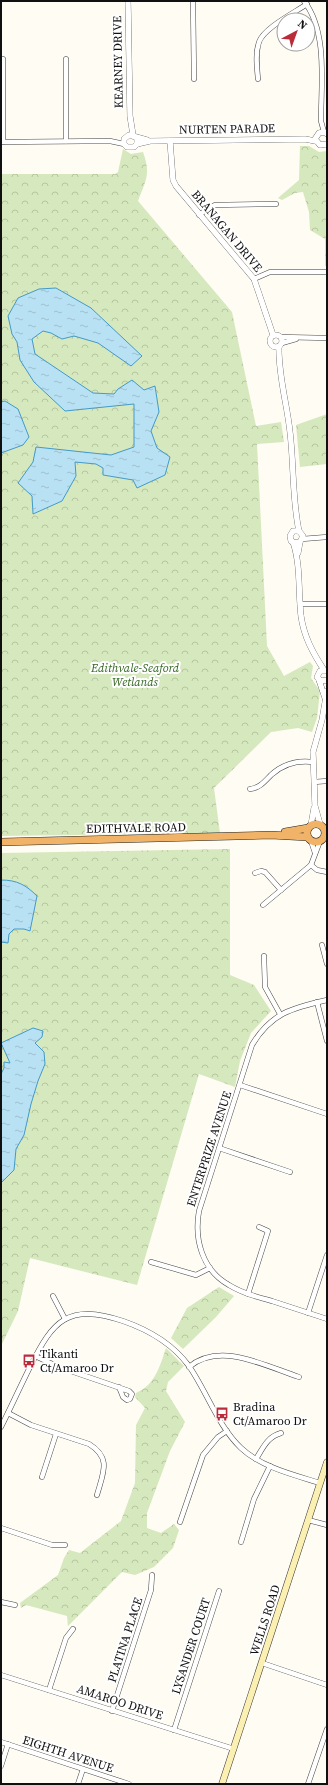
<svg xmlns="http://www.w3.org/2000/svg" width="328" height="1785" font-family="'Source Serif 4',serif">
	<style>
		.park { fill: url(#park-crowns) }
		.water { fill: url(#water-ripples); stroke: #439ac8 }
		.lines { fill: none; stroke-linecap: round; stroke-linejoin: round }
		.minor-casing { stroke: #434343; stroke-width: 5.5 }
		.tertiary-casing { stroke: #434343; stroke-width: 6 }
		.secondary-casing { stroke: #323232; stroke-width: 7 }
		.trunk-casing { stroke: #212121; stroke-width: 8 }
		.minor { stroke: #fff; stroke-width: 4.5 }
		.tertiary { stroke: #fff; stroke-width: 5.5 }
		.secondary { stroke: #fbefb1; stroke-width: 6 }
		.trunk { stroke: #f0b368; stroke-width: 7 }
		.labels { text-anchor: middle; stroke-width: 4; stroke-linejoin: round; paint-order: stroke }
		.street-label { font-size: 12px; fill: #101010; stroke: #fff }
		.park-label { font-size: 12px; font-style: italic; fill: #362; stroke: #fff }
		.poi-label { font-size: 12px; fill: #101010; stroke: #fff; text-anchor: start }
	</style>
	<defs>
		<pattern id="park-crowns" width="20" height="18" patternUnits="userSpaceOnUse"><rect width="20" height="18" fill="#d6e8bd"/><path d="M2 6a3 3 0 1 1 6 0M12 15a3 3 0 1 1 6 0" fill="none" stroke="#b7c6a1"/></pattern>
		<pattern id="water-ripples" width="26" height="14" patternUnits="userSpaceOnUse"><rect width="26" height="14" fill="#b9e1f4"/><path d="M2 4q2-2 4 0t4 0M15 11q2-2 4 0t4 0" fill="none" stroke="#9ec0d0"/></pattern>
	</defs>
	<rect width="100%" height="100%" fill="#fefcf3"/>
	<g class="park">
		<path d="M300,146H309L319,152L327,151V266H325V239L310,230L309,212L303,192L295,193L282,200L278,198L299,180Z"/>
		<path d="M123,149L131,154L143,152C151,174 146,180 138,201L232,312L256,426L281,422L284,442L257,444L267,646L284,676L310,662L313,666L311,678L320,691L317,718L312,732L298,728L271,732L214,788L220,833L1,836V174H115L118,172Z"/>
		<path d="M327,414V464L300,467L296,425Z"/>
		<path d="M230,849V975L254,985L271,1011L251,1033L240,1061L235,1087L199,1074L137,1285L30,1258L18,1311L1,1346V853Z"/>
		<path d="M219,1287L234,1296L216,1317L183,1349L171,1338L187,1308Z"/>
		<path d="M166,1348L184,1366L168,1382L166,1391L185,1422L170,1451L147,1513V1528L161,1533L174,1524L179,1530L173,1548L154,1567L135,1575L122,1572L68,1626L67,1616L26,1605L21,1608L20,1603L58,1575L64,1558L69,1550L80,1553L121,1521L135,1483L136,1425L145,1408L135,1397L136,1393C155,1385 160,1366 166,1348Z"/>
	</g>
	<g class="water">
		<path d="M56,288L91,308L142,356L131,366L98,343L74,336L62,339L51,333L43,331L32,339L35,354L93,393L114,394L118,389L132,380L144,390L155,386L159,412L151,431L157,448L170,457L165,475L137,488L133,480L103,475V468L96,464L75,462L76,476L62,501L33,514L32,496L18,483L33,462L36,447L111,455L134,447V404L65,411L34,382L20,360L17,342L12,334L8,316L18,298L39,289Z"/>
		<path d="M5,401L18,409L29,437L23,445L1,453V402Z"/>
		<path d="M1,880C17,880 26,885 37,896L30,931L24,929H14L9,934L8,943L1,942Z"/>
		<path d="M33,1028L43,1031L42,1037L35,1043L44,1052L45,1064L38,1081L31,1104L24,1135L16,1149L14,1170L1,1183V1074L4,1068V1062L10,1063L1,1043Z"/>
	</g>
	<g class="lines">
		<g class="minor-casing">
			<g id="minor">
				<path d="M193,1L194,79"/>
				<path d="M304,1C328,32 321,84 321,121L324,132"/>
				<path d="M1,59H3V142"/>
				<path d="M66,59V141"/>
				<path d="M258,79C257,67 255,54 259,42C264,28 294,13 307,4"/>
				<path d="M1,142L110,141L124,144"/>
				<path d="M199,215L210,207L215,205L276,204"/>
				<path d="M254,279L270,272H327"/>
				<path d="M281,337L327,338"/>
				<path d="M282,343L296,339"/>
				<path d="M302,539L327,537"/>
				<path d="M300,604H327"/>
				<path d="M314,782L327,781"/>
				<path d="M250,789C260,788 265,781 271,775C283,764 297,760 313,762"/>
				<path d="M311,841L315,853"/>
				<path d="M311,865L317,870L327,872"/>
				<path d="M255,873L261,871L265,872L281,890"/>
				<path d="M263,905L311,865L320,841"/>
				<path d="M322,945L327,964"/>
				<path d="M264,956L265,987L280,1014"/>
				<path d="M327,1000C292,1008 271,1013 252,1045L199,1211C194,1239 202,1270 229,1285C242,1293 257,1297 272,1301C290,1307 309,1313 327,1319"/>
				<path d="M317,1002L327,1041"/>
				<path d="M240,1085L327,1114"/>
				<path d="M219,1148L290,1172"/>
				<path d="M151,1262L196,1275L210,1268"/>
				<path d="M248,1294L268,1231L259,1227"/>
				<path d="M53,1296L65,1319"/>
				<path d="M308,1313L327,1255"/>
				<path d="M35,1356L59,1367L129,1391L132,1394L130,1399L127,1400L123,1397L119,1387"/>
				<path d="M189,1367C220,1341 265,1366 299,1377"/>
				<path d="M8,1413L31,1425L89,1444C112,1458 103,1473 97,1495"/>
				<path d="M1,1427C11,1407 20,1387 30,1367C53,1320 68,1303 123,1321C149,1330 172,1343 189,1366C207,1392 218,1426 241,1448C261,1467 294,1475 320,1483"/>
				<path d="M256,1459C263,1448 267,1437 281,1433"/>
				<path d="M42,1477L56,1434"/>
				<path d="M308,1520L327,1525"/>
				<path d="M180,1522L203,1455L218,1437L227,1431"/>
				<path d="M1,1528L52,1545H65"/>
				<path d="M241,1542L254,1499L270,1466"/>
				<path d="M1,1602L15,1605"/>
				<path d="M262,1663L327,1685"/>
				<path d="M1,1675L234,1749"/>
				<path d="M49,1690L66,1638L73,1629"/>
				<path d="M112,1711L151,1590L152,1575"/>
				<path d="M174,1730L219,1591"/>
				<path d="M1,1742L129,1784"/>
				<path d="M1,1766L8,1744"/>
				<path d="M78,1784L83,1769"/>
				<path d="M308,1784L327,1729"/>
			</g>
		</g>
		<g class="tertiary-casing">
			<g id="tertiary">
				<path d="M128,1L130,116L133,135"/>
				<path d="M327,134L324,132L319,133L315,139L320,145L327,144"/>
				<path d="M137,138V144L134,147H127L124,144V139L129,135L147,140"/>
				<path d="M170,141L173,180L176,186L254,279L273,335"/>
				<path d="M137,144L150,141L305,139L315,141"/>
				<circle cx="276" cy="341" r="6"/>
				<path d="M279,346C278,375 287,403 290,432C294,465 292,498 299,531"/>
				<path d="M293,542C301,566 298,591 301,616C304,637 313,653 324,670"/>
				<path d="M298,553L300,542L303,536L299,531H293L290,536L291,541L295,543L300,542"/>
				<path d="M325,671H320L317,677L321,681L327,680"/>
				<path d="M319,680L325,698"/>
				<path d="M320,824L315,806L313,752L322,720L327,691"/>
				<path d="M311,825L314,808"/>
			</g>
		</g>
		<g class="secondary-casing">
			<path id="secondary" d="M222,1784L327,1462"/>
		</g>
		<g class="trunk-casing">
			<g id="trunk">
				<circle cx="316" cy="833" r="9"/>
				<path d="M285,832L308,828"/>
				<path d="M1,842L271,835L307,837"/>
			</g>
		</g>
		<use href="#minor" class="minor"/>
		<use href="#tertiary" class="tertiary"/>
		<use href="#secondary" class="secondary"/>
		<use href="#trunk" class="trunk"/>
	</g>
	<defs>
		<g id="bus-bare" transform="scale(1.08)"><path d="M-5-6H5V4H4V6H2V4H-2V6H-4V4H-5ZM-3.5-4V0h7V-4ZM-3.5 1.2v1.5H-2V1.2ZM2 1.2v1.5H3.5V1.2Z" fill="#bb2c3b" stroke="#fff" stroke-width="2.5" paint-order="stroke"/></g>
	</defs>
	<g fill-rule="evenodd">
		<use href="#bus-bare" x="29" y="1361"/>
		<use href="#bus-bare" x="222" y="1414"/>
	</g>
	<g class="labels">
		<g class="street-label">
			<text transform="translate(118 62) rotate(-91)" y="4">KEARNEY DRIVE</text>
			<text transform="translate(227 129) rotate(-1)" y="4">NURTEN PARADE</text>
			<text transform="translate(227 231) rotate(50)" y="4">BRANAGAN DRIVE</text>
			<text transform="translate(136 828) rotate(-1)" y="4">EDITHVALE ROAD</text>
			<text transform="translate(209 1149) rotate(-72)" y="4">ENTERPRIZE AVENUE</text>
			<text transform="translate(265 1620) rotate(-72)" y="4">WELLS ROAD</text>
			<text transform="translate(125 1640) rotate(-72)" y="4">PLATINA PLACE</text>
			<text transform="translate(191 1646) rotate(-72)" y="4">LYSANDER COURT</text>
			<text transform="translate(120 1702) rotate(18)" y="4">AMAROO DRIVE</text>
			<text transform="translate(68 1754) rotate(18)" y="4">EIGHTH AVENUE</text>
		</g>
		<g class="park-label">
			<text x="135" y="672">Edithvale-Seaford<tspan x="135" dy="14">Wetlands</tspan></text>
		</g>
		<g class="poi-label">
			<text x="40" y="1358">Tikanti<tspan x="40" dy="14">Ct/Amaroo Dr</tspan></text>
			<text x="233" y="1411">Bradina<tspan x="233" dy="14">Ct/Amaroo Dr</tspan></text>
		</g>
	</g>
	<rect width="328" height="1785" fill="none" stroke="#101010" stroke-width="4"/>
	<g transform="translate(296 32) rotate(41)"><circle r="19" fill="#ffffff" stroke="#9f9f9f"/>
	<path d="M0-3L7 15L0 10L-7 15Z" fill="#bb2c3b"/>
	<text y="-6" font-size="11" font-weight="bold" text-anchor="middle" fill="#101010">N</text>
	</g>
</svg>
